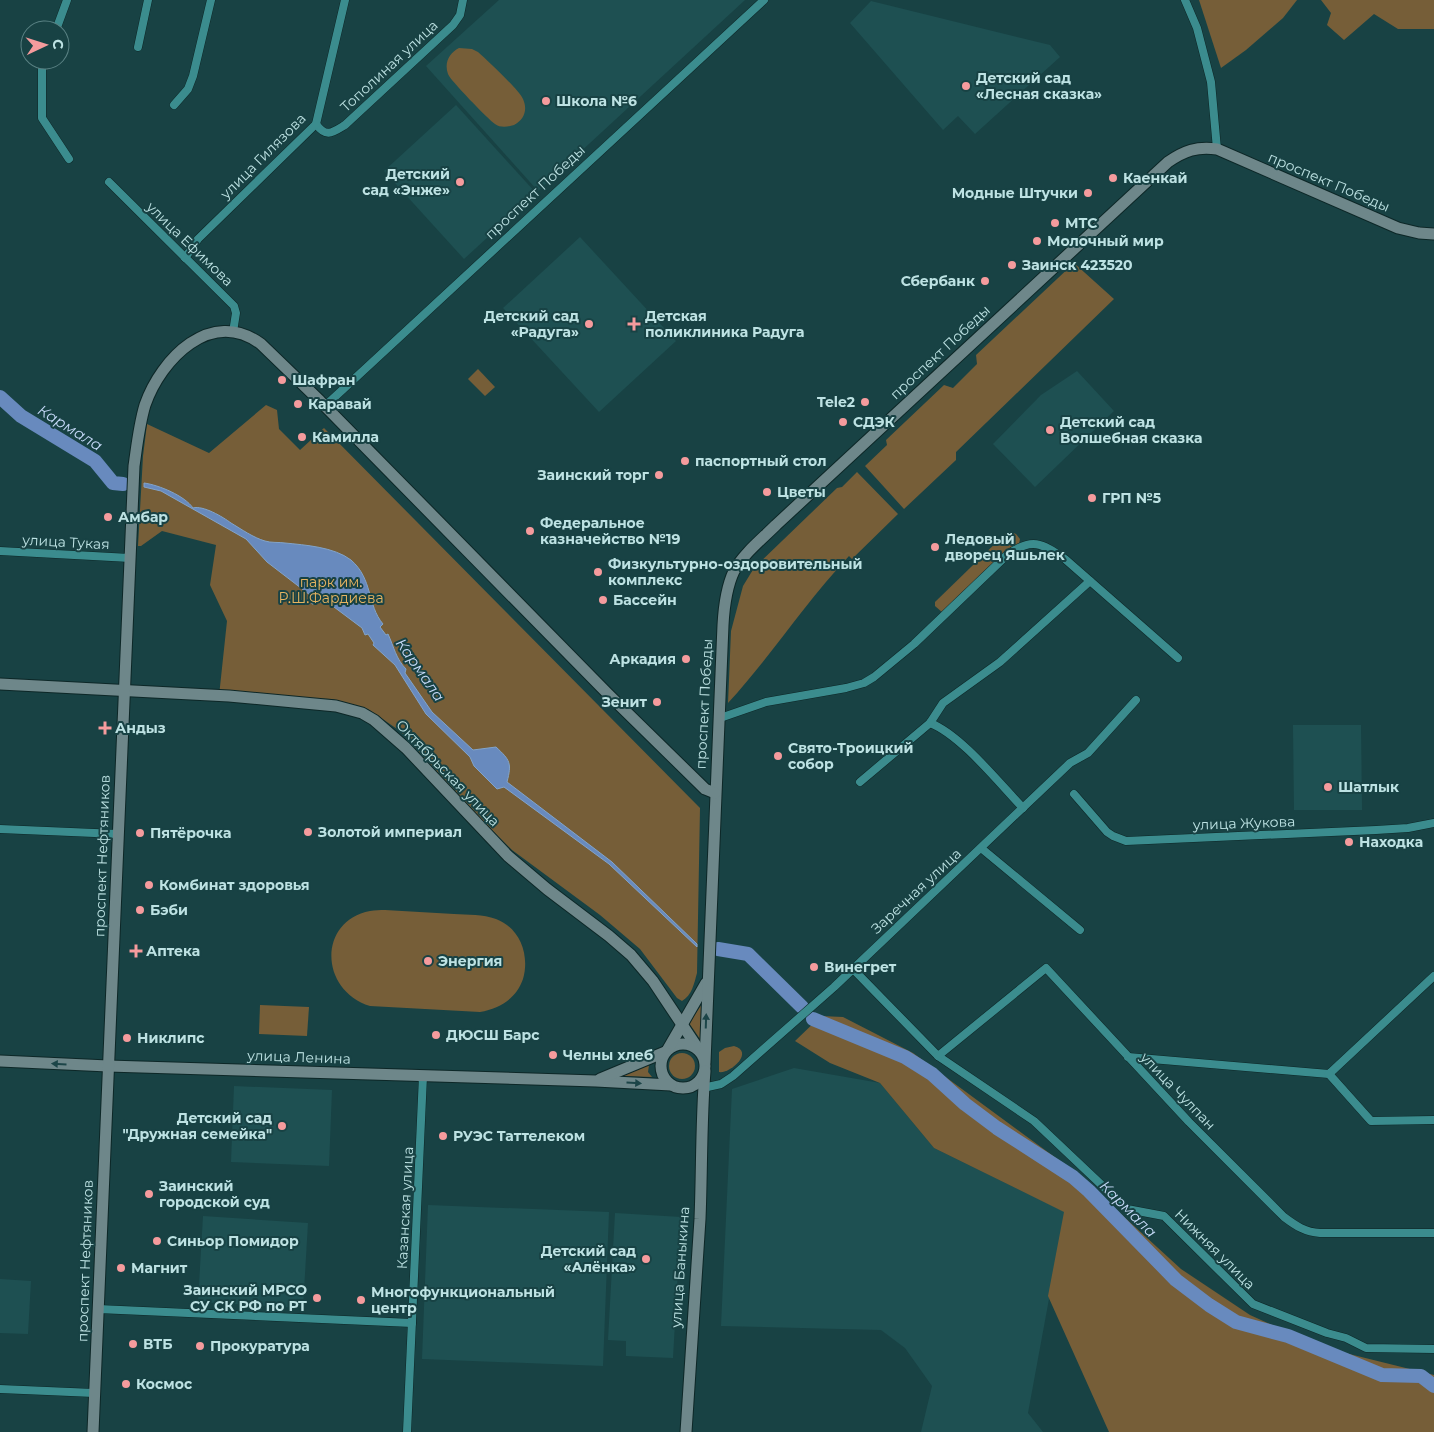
<svg xmlns="http://www.w3.org/2000/svg" width="1434" height="1432" font-family="Montserrat,sans-serif">
	<style>
		.built { fill: #1e5052 }
		.green { fill: #765e38 }
		.water { fill: #688abe; stroke: #82a4c9 }
		.lines { fill: none; stroke-linecap: round; stroke-linejoin: round }
		.river { stroke: #688abe; stroke-width: 14 }
		.street-casing { stroke: #0d2727; stroke-width: 9 }
		.secondary-casing { stroke: #0d2727; stroke-width: 13 }
		.street { stroke: #3b8c8e; stroke-width: 8 }
		.secondary { stroke: #6e878a; stroke-width: 11 }
		.oneway { fill: #1c4548 }
		.poi-dot { fill: #f59b9d; stroke: #184244; stroke-width: 2 }
		.labels { text-anchor: middle; stroke-width: 4; stroke-linejoin: round; paint-order: stroke }
		.street-label { font-size: 14px; fill: #bde2e3; stroke: #184244 }
		.poi-label { font-size: 14px; font-weight: bold; fill: #bde2e3; stroke: #184244; text-anchor: start }
		.park-label { font-size: 14px; fill: #e7b461; stroke: #184244 }
		.water-label { font-size: 15px; font-style: italic; fill: #c5d9f7; stroke: #184244 }
	</style>
	<rect width="100%" height="100%" fill="#184244"/>
	<g class="built">
		<path d="M499,0H745L538,191L426,66Z"/>
		<path d="M871,1L1050,45L1060,57L975,134L958,116L943,130L850,23Z"/>
		<path d="M456,105L536,193L464,259L384,171Z"/>
		<path d="M580,237L676,341L599,412L503,308Z"/>
		<path d="M1077,371L1114,411L1035,487L993,444L1041,395Z"/>
		<path d="M1293,725H1361L1362,810H1294Z"/>
		<path d="M794,1068L880,1083L934,1148L1065,1212L1028,1413L1043,1432H921L932,1386L905,1348L881,1330L721,1326L732,1089Z"/>
		<path d="M234,1086L332,1090L329,1166L231,1162Z"/>
		<path d="M428,1205L609,1212L603,1366L422,1359Z"/>
		<path d="M615,1213L681,1217L673,1358L626,1356V1341L608,1340Z"/>
		<path d="M203,1216L308,1223L303,1308L198,1302Z"/>
		<path d="M0,1279L31,1281L28,1334L0,1333Z"/>
	</g>
	<g class="green">
		<path d="M1199,0H1297L1283,18L1246,50L1221,68Z"/>
		<path d="M1321,0H1434V29H1398L1374,14L1344,40L1327,25L1331,13Z"/>
		<path d="M459,48L472,49L478,52C488,61 519,90 523,99C528,110 524,120 514,125C508,127 500,128 495,124C489,120 449,79 448,74C444,63 449,53 459,48Z"/>
		<path d="M1074,263L1114,299L956,452V460L904,509L865,466L887,445L886,440L944,385L953,388L977,364L976,355Z"/>
		<path d="M478,369L495,387L485,396L468,379Z"/>
		<path d="M266,405L277,410L279,429L300,450L324,428L700,808L697,973C694,984 692,995 682,1001L677,998L640,949L600,915L512,850L473,811L400,731L368,709L332,699L219,696L227,621L210,585L216,545L162,531L141,546H138L143,456L147,424L209,453Z"/>
		<path d="M857,472L898,514L852,559L849,556C805,603 771,656 728,703L731,631L743,586L754,568L837,488L842,487Z"/>
		<path d="M1011,532L1016,534L1020,539L1019,544L943,613L935,606V602L1006,533Z"/>
		<path d="M385,910C408,911 431,913 454,914C468,915 483,914 496,919C520,928 530,955 523,979C516,999 500,1008 480,1012L370,1006C319,990 318,921 370,911C375,910 380,910 385,910Z"/>
		<path d="M702,1004L700,1039L689,1023Z"/>
		<path d="M260,1005L309,1007L307,1036L259,1034Z"/>
		<path d="M821,1016L843,1017L913,1053L1075,1172L1181,1269L1250,1315L1321,1347L1434,1375V1432H1109L1048,1296L1064,1212L934,1148L880,1083L830,1063L795,1041Z"/>
		<path d="M734,1046C755,1052 730,1074 719,1072V1052L725,1048Z"/>
		<circle cx="682" cy="1066" r="13"/>
		<path d="M649,1065L648,1072L652,1077L622,1076Z"/>
	</g>
	<path class="water" d="M144,483C159,485 185,496 193,508C203,505 223,517 231,523C241,529 254,538 265,541C271,543 279,542 285,543C305,545 334,547 351,560C373,579 367,605 383,624L380,627L386,635L388,634C394,647 396,659 406,669L405,673L432,712L473,750L496,747C510,760 512,763 507,782L612,862L697,944V947L609,864L504,787L497,789L474,766L470,757L426,714L395,665L373,645L374,643L368,634L365,635L362,628L326,601L312,604L310,595L267,562L246,539L161,491L144,487Z"/>
	<g class="lines">
		<g class="river">
			<path d="M0,397L21,416L95,461L113,483L123,484"/>
			<path d="M718,949L748,954L802,1007"/>
			<path d="M813,1019L905,1057L932,1074L965,1104L997,1128L1073,1177L1089,1191L1176,1280L1209,1305L1236,1322L1288,1336L1382,1375L1421,1376L1434,1386"/>
		</g>
		<g class="street-casing">
			<g id="street">
				<path d="M1185,0L1197,28L1211,82L1217,149"/>
				<path d="M56,30L67,0"/>
				<path d="M138,47L148,0"/>
				<path d="M44,60L42,66V118L69,159"/>
				<path d="M174,105L188,89L193,76L211,0"/>
				<path d="M316,124C326,138 332,133 345,125L453,25L460,15L463,0"/>
				<path d="M109,182L234,306L236,313L233,332"/>
				<path d="M185,258L198,239L316,124L345,0"/>
				<path d="M325,406L764,0"/>
				<path d="M0,551L130,558"/>
				<path d="M718,717H723L766,702L846,688L864,683L874,677L914,644L1007,555C1032,537 1041,543 1065,559L1178,658"/>
				<path d="M930,723C961,735 999,783 1023,808"/>
				<path d="M860,782L930,723L943,703L1000,662L1090,581"/>
				<path d="M1074,794L1107,832L1113,836L1126,841L1376,830L1408,828L1434,823"/>
				<path d="M0,829L118,834"/>
				<path d="M981,848L1080,930"/>
				<path d="M852,968L938,1056L1034,1121L1127,1209L1164,1216L1253,1304L1327,1333L1346,1338L1366,1348L1434,1349"/>
				<path d="M938,1056L1046,968L1189,1122L1284,1217C1296,1226 1305,1232 1320,1233H1434"/>
				<path d="M1128,1057L1329,1074L1434,976"/>
				<path d="M1329,1074L1371,1121L1434,1120"/>
				<path d="M703,1088L721,1084L733,1076L834,987L1070,763L1088,753L1136,700"/>
				<path d="M98,1309L412,1323"/>
				<path d="M0,1389L94,1393"/>
				<path d="M407,1432L423,1076"/>
			</g>
		</g>
		<g class="secondary-casing">
			<g id="secondary">
				<path d="M0,684L229,696L336,706L362,713L374,720L406,748L508,856L547,889L609,936L631,955L653,981L699,1050"/>
				<circle cx="683" cy="1066" r="22"/>
				<path d="M668,1049L706,983"/>
				<path d="M0,1061L108,1066L596,1081L671,1085"/>
				<path d="M705,1062L723,625C724,606 726,588 734,571C744,553 762,539 776,525L1168,162C1184,151 1197,146 1217,149L1398,228L1419,233L1434,234"/>
				<path d="M600,1079L665,1052"/>
				<path d="M93,1432L134,466C137,445 139,425 145,405C161,359 211,307 261,344L320,401L608,694L705,789L715,793"/>
				<path d="M686,1432C690,1361 696,1290 700,1219C702,1170 701,1121 705,1071"/>
			</g>
		</g>
		<use href="#street" class="street"/>
		<use href="#secondary" class="secondary"/>
	</g>
	<defs><path id="oneway-solid" d="M-6-.8H1V-3.2L6.5 0L1 3.2V.8H-6Z" transform="scale(1.25)"/></defs>
	<g class="oneway">
		<use href="#oneway-solid" transform="translate(706 1021) rotate(-88)"/>
		<use href="#oneway-solid" transform="translate(59 1064) rotate(-177)"/>
		<use href="#oneway-solid" transform="translate(634 1083) rotate(3)"/>
	</g>
	<g class="poi-dot">
		<circle cx="966" cy="86" r="5"/>
		<circle cx="546" cy="101" r="5"/>
		<circle cx="1113" cy="178" r="5"/>
		<circle cx="460" cy="182" r="5"/>
		<circle cx="1088" cy="193" r="5"/>
		<circle cx="1055" cy="223" r="5"/>
		<circle cx="1037" cy="241" r="5"/>
		<circle cx="1012" cy="265" r="5"/>
		<circle cx="985" cy="281" r="5"/>
		<circle cx="589" cy="324" r="5"/>
		<path d="M631.5 316.5h5v5h5v5h-5v5h-5v-5h-5v-5h5z"/>
		<circle cx="282" cy="380" r="5"/>
		<circle cx="865" cy="402" r="5"/>
		<circle cx="298" cy="404" r="5"/>
		<circle cx="843" cy="422" r="5"/>
		<circle cx="1050" cy="430" r="5"/>
		<circle cx="302" cy="437" r="5"/>
		<circle cx="685" cy="461" r="5"/>
		<circle cx="659" cy="475" r="5"/>
		<circle cx="767" cy="492" r="5"/>
		<circle cx="1092" cy="498" r="5"/>
		<circle cx="108" cy="517" r="5"/>
		<circle cx="530" cy="531" r="5"/>
		<circle cx="935" cy="547" r="5"/>
		<circle cx="598" cy="572" r="5"/>
		<circle cx="603" cy="600" r="5"/>
		<circle cx="686" cy="659" r="5"/>
		<circle cx="657" cy="702" r="5"/>
		<path d="M102.5 720.5h5v5h5v5h-5v5h-5v-5h-5v-5h5z"/>
		<circle cx="778" cy="756" r="5"/>
		<circle cx="1328" cy="787" r="5"/>
		<circle cx="308" cy="832" r="5"/>
		<circle cx="140" cy="833" r="5"/>
		<circle cx="1349" cy="842" r="5"/>
		<circle cx="149" cy="885" r="5"/>
		<circle cx="140" cy="910" r="5"/>
		<path d="M133.5 943.5h5v5h5v5h-5v5h-5v-5h-5v-5h5z"/>
		<circle cx="428" cy="961" r="5"/>
		<circle cx="814" cy="967" r="5"/>
		<circle cx="436" cy="1035" r="5"/>
		<circle cx="127" cy="1038" r="5"/>
		<circle cx="553" cy="1055" r="5"/>
		<circle cx="282" cy="1126" r="5"/>
		<circle cx="443" cy="1136" r="5"/>
		<circle cx="149" cy="1194" r="5"/>
		<circle cx="157" cy="1241" r="5"/>
		<circle cx="646" cy="1259" r="5"/>
		<circle cx="121" cy="1268" r="5"/>
		<circle cx="317" cy="1298" r="5"/>
		<circle cx="361" cy="1300" r="5"/>
		<circle cx="133" cy="1344" r="5"/>
		<circle cx="200" cy="1346" r="5"/>
		<circle cx="126" cy="1384" r="5"/>
	</g>
	<g class="labels">
		<g class="street-label">
			<text transform="translate(389 66) rotate(-43)" y="5">Тополиная улица</text>
			<text transform="translate(263 156) rotate(-45)" y="5">улица Гилязова</text>
			<text transform="translate(1329 182) rotate(23)" y="5">проспект Победы</text>
			<text transform="translate(535 192) rotate(-43)" y="5">проспект Победы</text>
			<text transform="translate(190 244) rotate(44)" y="5">улица Ефимова</text>
			<text transform="translate(940 352) rotate(-43)" y="5">проспект Победы</text>
			<text transform="translate(66 542) rotate(3)" y="5">улица Тукая</text>
			<text transform="translate(704 704) rotate(-87)" y="5">проспект Победы</text>
			<text transform="translate(448 773) rotate(46)" y="5">Октябрьская улица</text>
			<text transform="translate(1244 823) rotate(-2)" y="5">улица Жукова</text>
			<text transform="translate(102 856) rotate(-88)" y="5">проспект Нефтяников</text>
			<text transform="translate(916 891) rotate(-43)" y="5">Заречная улица</text>
			<text transform="translate(299 1057) rotate(2)" y="5">улица Ленина</text>
			<text transform="translate(1178 1091) rotate(46)" y="5">улица Чулпан</text>
			<text transform="translate(405 1208) rotate(-87)" y="5">Казанская улица</text>
			<text transform="translate(1215 1249) rotate(45)" y="5">Нижняя улица</text>
			<text transform="translate(85 1261) rotate(-88)" y="5">проспект Нефтяников</text>
			<text transform="translate(680 1267) rotate(-86)" y="5">улица Баныкина</text>
		</g>
		<g class="poi-label">
			<text x="976" y="83">Детский сад<tspan x="976" dy="16">«Лесная сказка»</tspan></text>
			<text x="556" y="106">Школа №6</text>
			<text x="450" y="179" text-anchor="end">Детский<tspan x="450" dy="16">сад «Энже»</tspan></text>
			<text x="1123" y="183">Каенкай</text>
			<text x="1078" y="198" text-anchor="end">Модные Штучки</text>
			<text x="1065" y="228">МТС</text>
			<text x="1047" y="246">Молочный мир</text>
			<text x="1022" y="270">Заинск 423520</text>
			<text x="975" y="286" text-anchor="end">Сбербанк</text>
			<text x="579" y="321" text-anchor="end">Детский сад<tspan x="579" dy="16">«Радуга»</tspan></text>
			<text x="645" y="321">Детская<tspan x="645" dy="16">поликлиника Радуга</tspan></text>
			<text x="292" y="385">Шафран</text>
			<text x="855" y="407" text-anchor="end">Tele2</text>
			<text x="308" y="409">Каравай</text>
			<text x="853" y="427">СДЭК</text>
			<text x="1060" y="427">Детский сад<tspan x="1060" dy="16">Волшебная сказка</tspan></text>
			<text x="312" y="442">Камилла</text>
			<text x="695" y="466">паспортный стол</text>
			<text x="649" y="480" text-anchor="end">Заинский торг</text>
			<text x="777" y="497">Цветы</text>
			<text x="1102" y="503">ГРП №5</text>
			<text x="118" y="522">Амбар</text>
			<text x="540" y="528">Федеральное<tspan x="540" dy="16">казначейство №19</tspan></text>
			<text x="945" y="544">Ледовый<tspan x="945" dy="16">дворец Яшьлек</tspan></text>
			<text x="608" y="569">Физкультурно-оздоровительный<tspan x="608" dy="16">комплекс</tspan></text>
			<text x="613" y="605">Бассейн</text>
			<text x="676" y="664" text-anchor="end">Аркадия</text>
			<text x="647" y="707" text-anchor="end">Зенит</text>
			<text x="115" y="733">Андыз</text>
			<text x="788" y="753">Свято-Троицкий<tspan x="788" dy="16">собор</tspan></text>
			<text x="1338" y="792">Шатлык</text>
			<text x="318" y="837">Золотой империал</text>
			<text x="150" y="838">Пятёрочка</text>
			<text x="1359" y="847">Находка</text>
			<text x="159" y="890">Комбинат здоровья</text>
			<text x="150" y="915">Бэби</text>
			<text x="146" y="956">Аптека</text>
			<text x="438" y="966">Энергия</text>
			<text x="824" y="972">Винегрет</text>
			<text x="446" y="1040">ДЮСШ Барс</text>
			<text x="137" y="1043">Никлипс</text>
			<text x="563" y="1060">Челны хлеб</text>
			<text x="272" y="1123" text-anchor="end">Детский сад<tspan x="272" dy="16">"Дружная семейка"</tspan></text>
			<text x="453" y="1141">РУЭС Таттелеком</text>
			<text x="159" y="1191">Заинский<tspan x="159" dy="16">городской суд</tspan></text>
			<text x="167" y="1246">Синьор Помидор</text>
			<text x="636" y="1256" text-anchor="end">Детский сад<tspan x="636" dy="16">«Алёнка»</tspan></text>
			<text x="131" y="1273">Магнит</text>
			<text x="307" y="1295" text-anchor="end">Заинский МРСО<tspan x="307" dy="16">СУ СК РФ по РТ</tspan></text>
			<text x="371" y="1297">Многофункциональный<tspan x="371" dy="16">центр</tspan></text>
			<text x="143" y="1349">ВТБ</text>
			<text x="210" y="1351">Прокуратура</text>
			<text x="136" y="1389">Космос</text>
		</g>
		<g class="park-label">
			<text x="331" y="587">парк им.<tspan x="331" dy="16">Р.Ш.Фардиева</tspan></text>
		</g>
		<g class="water-label">
			<text transform="translate(70 428) rotate(32)" y="5">Кармала</text>
			<text transform="translate(420 670) rotate(55)" y="5">Кармала</text>
			<text transform="translate(1128 1209) rotate(45)" y="5">Кармала</text>
		</g>
	</g>
	<g transform="translate(45 45) rotate(86)"><circle r="24" fill="#184244" stroke="#5a8284"/>
	<path d="M0-4L9 19L0 12L-9 19Z" fill="#f59b9d"/>
	<text y="-8" font-size="14" font-weight="bold" text-anchor="middle" fill="#bde2e3">С</text>
	</g>
</svg>
